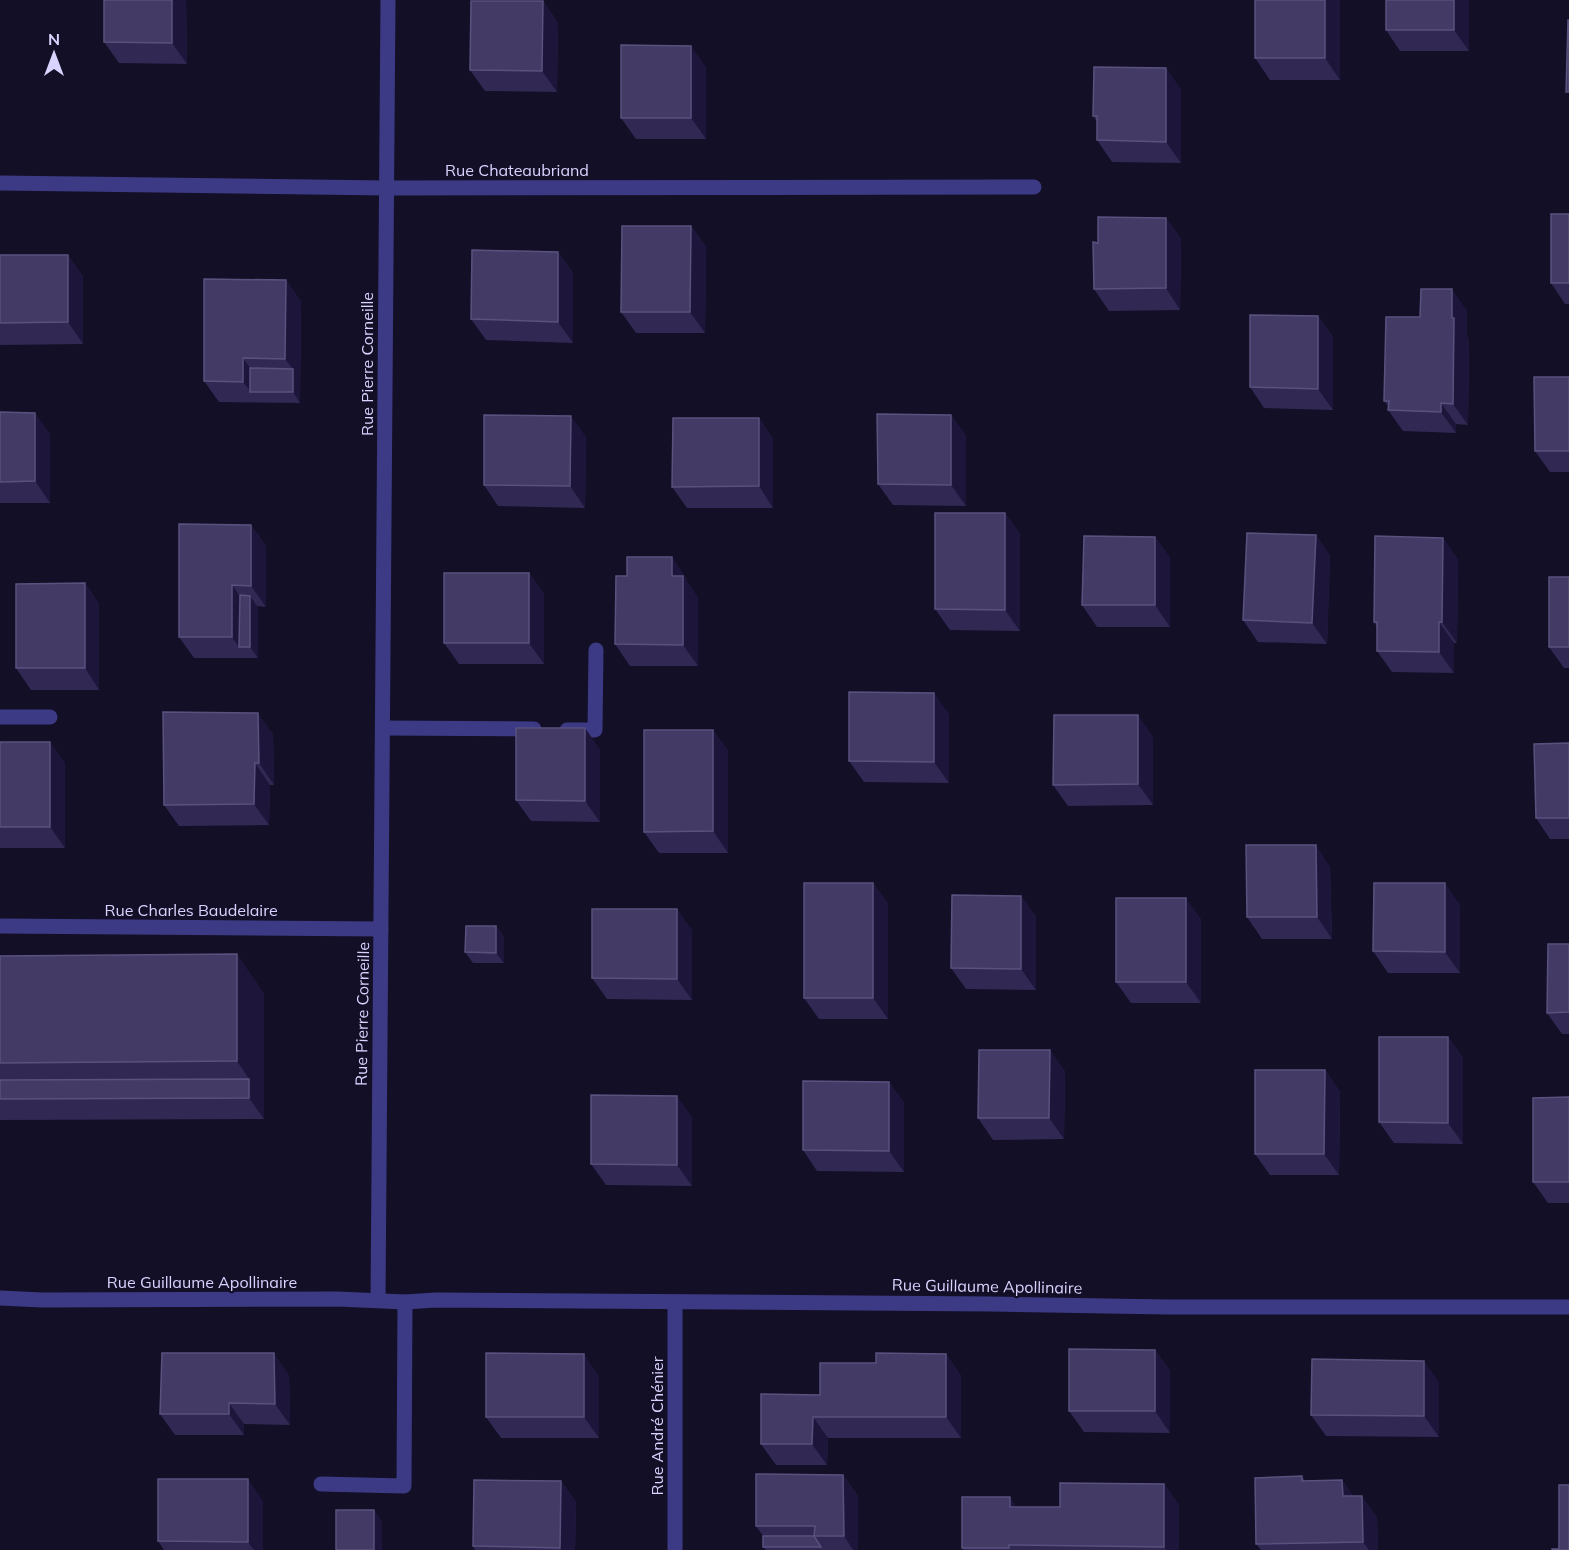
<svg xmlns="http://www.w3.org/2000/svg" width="1569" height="1550" font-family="Mulish,sans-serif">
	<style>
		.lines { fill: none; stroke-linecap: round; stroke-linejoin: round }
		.street { stroke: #3d3a85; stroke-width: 15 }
		.wall { fill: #312854 }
		.shaded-wall { fill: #1d163a }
		.building { fill: #433a66; stroke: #5a527e; stroke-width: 1.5 }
		.labels { text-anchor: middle; stroke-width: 4.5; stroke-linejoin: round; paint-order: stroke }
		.street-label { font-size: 16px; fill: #d9d4ff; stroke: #130f26 }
	</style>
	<rect width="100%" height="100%" fill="#130f26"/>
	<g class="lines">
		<g class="street">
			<path d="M0,183L387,188L1034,187"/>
			<path d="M0,717H50"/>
			<path d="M383,728L534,729"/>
			<path d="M567,730H595L596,650"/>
			<path d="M0,926L381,929"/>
			<path d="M0,1298L42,1300L338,1299L405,1302L436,1300L991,1304L1168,1307H1569"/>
			<path d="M378,1300L388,0"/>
			<path d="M675,1302V1550"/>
			<path d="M321,1484L404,1486L405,1302"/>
		</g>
	</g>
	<g class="wall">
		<path d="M104,0H186L187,64L119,63L104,42Z"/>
		<path d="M1255,0H1340V80H1270L1255,58Z"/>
		<path d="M1469,0V51H1400L1386,30Z"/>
		<path d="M543,1L558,23L557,92L485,91L470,70Z"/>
		<path d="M706,67V139H636L621,118Z"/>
		<path d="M1181,89V163L1112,162L1097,140V122L1093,116Z"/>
		<path d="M1569,214V304H1565L1551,283Z"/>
		<path d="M1166,218L1181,239L1180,310L1109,311L1094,289L1098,243Z"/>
		<path d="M691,226L706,247L705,333H636L621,312Z"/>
		<path d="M558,252L573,273V343L486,340L471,319Z"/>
		<path d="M0,255H68L83,277V344L0,345Z"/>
		<path d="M286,280L301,302L300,403L219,402L204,381Z"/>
		<path d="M1467,311V336L1469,340L1468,425L1456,424V433L1403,431L1388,410L1389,407L1384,401L1420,317Z"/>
		<path d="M1318,316L1333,337V410L1264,408L1250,387Z"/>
		<path d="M1569,377V472H1550L1535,451Z"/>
		<path d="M0,412L50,434V503H0Z"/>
		<path d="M951,415L966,436V506L893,505L878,484Z"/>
		<path d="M759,418L773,439V508H687L672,487Z"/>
		<path d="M586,437L585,508L498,506L484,485Z"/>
		<path d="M1005,513L1020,534V631L950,630L935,609Z"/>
		<path d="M251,525L266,546V607L258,606V658H194L179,637Z"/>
		<path d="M1316,535L1330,556L1327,644L1258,642L1243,620Z"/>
		<path d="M1155,537L1170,558V627H1097L1082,605Z"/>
		<path d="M1458,559L1457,643H1454V673L1392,672L1377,651V627L1374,622Z"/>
		<path d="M529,573L544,594V664H459L444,643Z"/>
		<path d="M1569,577V668H1564L1549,647Z"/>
		<path d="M687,579V582L698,598V666H630L615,644Z"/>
		<path d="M85,583L99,604V690H31L16,668Z"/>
		<path d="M949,714V783L864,782L849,761Z"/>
		<path d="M713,730L728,751V853H659L644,832Z"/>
		<path d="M273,734L274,785H270L269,825L179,826L164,805Z"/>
		<path d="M1153,737V805L1068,806L1053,785Z"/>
		<path d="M0,742L65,763V848H0Z"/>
		<path d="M1569,743V839H1550L1536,818Z"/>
		<path d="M600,749V822L531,821L516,800Z"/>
		<path d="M1330,867L1332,939H1262L1247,917Z"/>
		<path d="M873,883L888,904V1019H819L804,998Z"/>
		<path d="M1021,896L1036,917V990L966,989L951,968Z"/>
		<path d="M1460,905V973H1388L1373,951Z"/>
		<path d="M1201,919V1003H1131L1116,982Z"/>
		<path d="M496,926L504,937V963H473L465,952Z"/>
		<path d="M692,930V1000L607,999L592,978Z"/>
		<path d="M1569,944V1034H1562L1547,1013Z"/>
		<path d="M0,956L264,993V1119L0,1120Z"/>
		<path d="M1448,1037L1463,1058V1144L1394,1143L1379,1122Z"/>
		<path d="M1325,1070L1340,1092L1339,1175H1270L1255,1154Z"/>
		<path d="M1065,1071L1064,1139L993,1140L978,1118Z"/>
		<path d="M889,1082L904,1103V1172L817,1171L803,1150Z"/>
		<path d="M1569,1097V1203H1548L1533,1182Z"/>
		<path d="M692,1117V1186L606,1185L591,1164Z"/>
		<path d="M1155,1350L1170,1371V1433L1084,1432L1069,1411Z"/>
		<path d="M946,1354L961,1376V1438H828L827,1465H776L761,1444L820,1395L876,1363Z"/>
		<path d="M289,1375L290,1425L244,1424V1435H175L160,1414Z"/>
		<path d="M599,1376V1438H501L486,1417Z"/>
		<path d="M1439,1382V1437L1326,1436L1311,1415Z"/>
		<path d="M843,1475L858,1496V1550H766L763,1547V1536L756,1526Z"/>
		<path d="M1302,1476L1305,1481L1342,1480L1353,1496L1377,1517L1378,1550H1261L1256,1544Z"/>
		<path d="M561,1481L576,1502L575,1550H475L473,1546Z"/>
		<path d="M1164,1484L1179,1505V1550H964L962,1548L1017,1507H1060Z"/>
		<path d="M263,1501V1550H164L158,1541Z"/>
	</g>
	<g class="shaded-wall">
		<path d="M172,0H186L187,64L172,43Z"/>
		<path d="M1325,0H1340V80L1325,58Z"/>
		<path d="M1454,0H1469V51L1454,30Z"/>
		<path d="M543,1L558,23L557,92L542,71Z"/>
		<path d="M691,46L706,67V139L691,118Z"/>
		<path d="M1166,68L1181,89V163L1166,142Z"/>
		<path d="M1166,218L1181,239L1180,310L1166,288Z"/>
		<path d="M691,226L706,247L705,333L690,312Z"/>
		<path d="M558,252L573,273V343L558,322Z"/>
		<path d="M68,255L83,277V344L68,322Z"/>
		<path d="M286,280L301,302L300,403L293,392V369L285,359Z"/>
		<path d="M1452,289L1467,311V336L1469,340L1468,425L1453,404Z"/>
		<path d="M1318,316L1333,337V410L1318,389Z"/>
		<path d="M243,358L258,379L251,392L243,382Z"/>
		<path d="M1441,403L1456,424V433L1441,412Z"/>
		<path d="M35,413L50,434V503L35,481Z"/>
		<path d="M951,415L966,436V506L951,485Z"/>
		<path d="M571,416L586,437L585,508L570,486Z"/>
		<path d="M759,418L773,439V508L759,486Z"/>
		<path d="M1005,513L1020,534V631L1005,610Z"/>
		<path d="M251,525L266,546V607L251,586Z"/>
		<path d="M1316,535L1330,556L1327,644L1312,623Z"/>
		<path d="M1155,537L1170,558V627L1155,605Z"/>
		<path d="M1443,538L1458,559L1457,643L1442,622Z"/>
		<path d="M672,557L687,579V582L698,598V666L683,645L672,576Z"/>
		<path d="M529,573L544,594V664L529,643Z"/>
		<path d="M85,583L99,604V690L85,668Z"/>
		<path d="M232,585L247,606L239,647L232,637Z"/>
		<path d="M250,596L258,607V658L250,647Z"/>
		<path d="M1439,622L1454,643V673L1439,652Z"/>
		<path d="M934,693L949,714V783L934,762Z"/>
		<path d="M258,713L273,734L274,785L259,763Z"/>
		<path d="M1138,715L1153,737V805L1138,784Z"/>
		<path d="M585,728L600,749V822L585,801Z"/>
		<path d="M713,730L728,751V853L713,831Z"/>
		<path d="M50,742L65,763V848L50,827Z"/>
		<path d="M255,763L270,785L269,825L254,804Z"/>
		<path d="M1316,845L1330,867L1332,939L1317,917Z"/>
		<path d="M873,883L888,904V1019L873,998Z"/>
		<path d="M1445,883L1460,905V973L1445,952Z"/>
		<path d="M1021,896L1036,917V990L1021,969Z"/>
		<path d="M1186,898L1201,919V1003L1186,982Z"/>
		<path d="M677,909L692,930V1000L677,979Z"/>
		<path d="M496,926L504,937V963L496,953Z"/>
		<path d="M237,954L264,993V1119L249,1098V1079L237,1061Z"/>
		<path d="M1448,1037L1463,1058V1144L1448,1123Z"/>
		<path d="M1050,1050L1065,1071L1064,1139L1049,1118Z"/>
		<path d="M1325,1070L1340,1092L1339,1175L1324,1154Z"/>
		<path d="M889,1082L904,1103V1172L889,1151Z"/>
		<path d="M677,1096L692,1117V1186L677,1165Z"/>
		<path d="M1155,1350L1170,1371V1433L1155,1411Z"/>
		<path d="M274,1353L289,1375L290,1425L275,1404Z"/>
		<path d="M584,1354L599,1376V1438L584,1417Z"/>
		<path d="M946,1354L961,1376V1438L946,1417Z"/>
		<path d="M1424,1361L1439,1382V1437L1424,1416Z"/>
		<path d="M229,1403L244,1424V1435L229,1414Z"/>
		<path d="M813,1417L828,1438L827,1465L812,1444Z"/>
		<path d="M843,1475L858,1496V1550H853L844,1536Z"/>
		<path d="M248,1479L263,1501V1550H254L248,1542Z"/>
		<path d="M1342,1480L1357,1501L1343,1496Z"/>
		<path d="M561,1481L576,1502L575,1550H561L560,1548Z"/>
		<path d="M1164,1484L1179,1505V1550H1166L1164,1547Z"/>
		<path d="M1362,1496L1377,1517L1378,1550H1369L1363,1542Z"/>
		<path d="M1010,1497L1025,1519L1010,1507Z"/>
		<path d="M374,1510L382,1521V1550H374Z"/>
	</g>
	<g class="building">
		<path d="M104,0H172V43L104,42Z"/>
		<rect x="1255" y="0" width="70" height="58"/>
		<rect x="1386" y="0" width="68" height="30"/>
		<path d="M471,1H543L542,71L470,70Z"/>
		<path d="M1568,20H1569V92H1566Z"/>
		<path d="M621,45L691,46V118H621Z"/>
		<path d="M1094,67L1166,68V142L1097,140V116H1093Z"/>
		<rect x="1551" y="214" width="18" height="69"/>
		<path d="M1098,217L1166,218V288L1094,289L1093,242L1098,243Z"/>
		<path d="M622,226H691L690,312H621Z"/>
		<path d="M472,250L558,252V322L471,319Z"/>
		<path d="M0,255H68V322L0,323Z"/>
		<path d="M204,279L286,280L285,359L243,358V382L204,381Z"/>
		<path d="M1421,289H1452V318H1454L1453,404L1441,403V412L1388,410L1389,401H1384L1386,317H1420Z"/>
		<path d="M1250,315L1318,316V389L1250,387Z"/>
		<path d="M250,368L293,369V392H250Z"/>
		<path d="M1534,377H1569V451H1535Z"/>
		<path d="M0,412L35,413V481L0,482Z"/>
		<path d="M877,414L951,415V485L878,484Z"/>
		<path d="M484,415L571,416L570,486L484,485Z"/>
		<path d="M673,418H759V486L672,487Z"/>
		<path d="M935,513H1005V610L935,609Z"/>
		<path d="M179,524L251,525V586L232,585V637H179Z"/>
		<path d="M1247,533L1316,535L1312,623L1243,620Z"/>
		<path d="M1084,536L1155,537V605H1082Z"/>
		<path d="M1375,536L1443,538L1442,622H1439V652L1377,651V622H1374Z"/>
		<path d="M627,557H672V576H683V645L615,644L616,576H627Z"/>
		<rect x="444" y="573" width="85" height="70"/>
		<rect x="1549" y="577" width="20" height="70"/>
		<path d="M85,583V668H16V584Z"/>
		<path d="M240,595L250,596V647H239Z"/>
		<path d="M849,692L934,693V762L849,761Z"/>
		<path d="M163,712L258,713L259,763H255L254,804L164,805Z"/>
		<path d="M1054,715H1138V784L1053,785Z"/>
		<path d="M516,728H585V801L516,800Z"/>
		<path d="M644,730H713V831L644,832Z"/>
		<rect x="0" y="742" width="50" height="85"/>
		<path d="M1569,743V818H1536L1534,744Z"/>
		<path d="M1246,845H1316L1317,917H1247Z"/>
		<rect x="804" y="883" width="69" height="115"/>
		<path d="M1374,883H1445V952L1373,951Z"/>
		<path d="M952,895L1021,896V969L951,968Z"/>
		<rect x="1116" y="898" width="70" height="84"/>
		<path d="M592,909H677V979L592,978Z"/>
		<path d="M466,926H496V953L465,952Z"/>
		<path d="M1548,944H1569V1012L1547,1013Z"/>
		<path d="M237,954V1061L0,1063V956Z"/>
		<path d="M1379,1037H1448V1123L1379,1122Z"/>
		<path d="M979,1050H1050L1049,1118H978Z"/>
		<path d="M1255,1070H1325L1324,1154H1255Z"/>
		<path d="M249,1079V1098L0,1099V1080Z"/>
		<path d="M803,1081L889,1082V1151L803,1150Z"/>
		<path d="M591,1095L677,1096V1165L591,1164Z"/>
		<path d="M1569,1097V1182H1533V1098Z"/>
		<path d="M1069,1349L1155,1350V1411H1069Z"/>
		<path d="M162,1353H274L275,1404L229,1403V1414H160Z"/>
		<path d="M486,1353L584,1354V1417H486Z"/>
		<path d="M876,1353L946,1354V1417H813L812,1444H761V1394L820,1395V1363H876Z"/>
		<path d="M1312,1359L1424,1361V1416L1311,1415Z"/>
		<path d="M756,1474L843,1475L844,1536H814L815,1526H756Z"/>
		<path d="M1302,1476V1481L1342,1480L1343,1496H1362L1363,1542L1256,1544L1255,1478Z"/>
		<path d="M158,1479H248V1542L158,1541Z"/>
		<path d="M474,1480L561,1481L560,1548L473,1546Z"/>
		<path d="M1060,1483L1164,1484V1547L1009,1545V1548H962V1497H1010V1507H1060Z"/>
		<path d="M1559,1485H1569V1550H1552V1549H1559Z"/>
		<rect x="336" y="1510" width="38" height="40"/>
		<path d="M763,1536H814L821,1547H763Z"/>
	</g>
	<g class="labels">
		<g class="street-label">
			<text x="517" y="176">Rue Chateaubriand</text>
			<text transform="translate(367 364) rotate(-90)" y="6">Rue Pierre Corneille</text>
			<text x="191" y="916">Rue Charles Baudelaire</text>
			<text transform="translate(362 1014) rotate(-89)" y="6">Rue Pierre Corneille</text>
			<text x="202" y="1288">Rue Guillaume Apollinaire</text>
			<text transform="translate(987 1286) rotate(1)" y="6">Rue Guillaume Apollinaire</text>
			<text transform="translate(657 1426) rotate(-90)" y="6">Rue André Chénier</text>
		</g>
	</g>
	<g transform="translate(54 54)" stroke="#130f26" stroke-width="4.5" paint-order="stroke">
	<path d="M0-4.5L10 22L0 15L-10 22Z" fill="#d9d4ff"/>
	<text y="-9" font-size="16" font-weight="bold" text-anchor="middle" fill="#d9d4ff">N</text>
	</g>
</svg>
